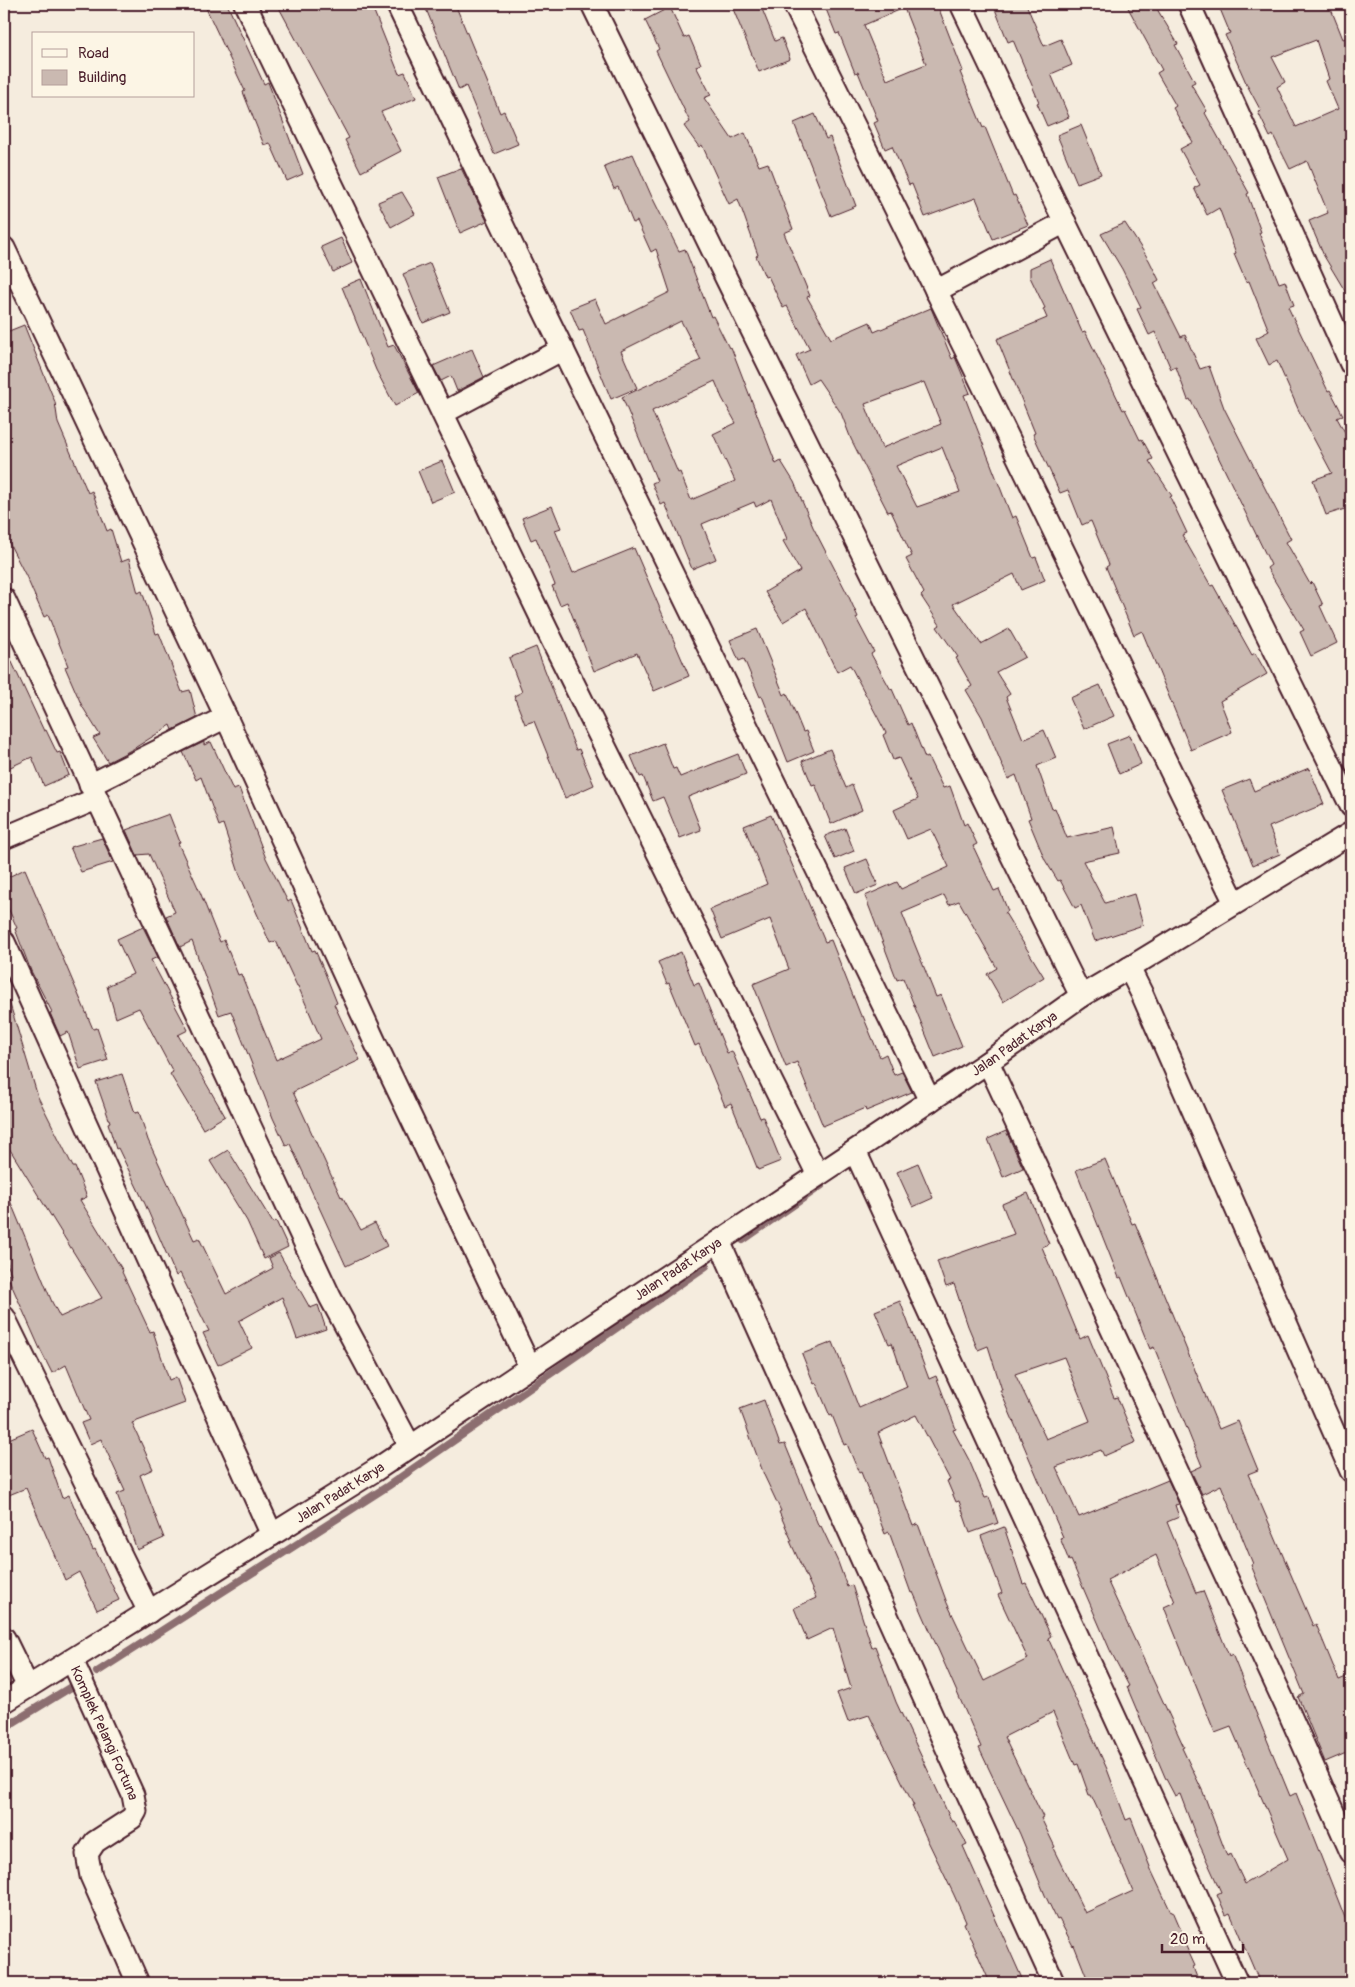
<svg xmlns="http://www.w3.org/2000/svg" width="1355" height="1987" font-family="Pangolin,sans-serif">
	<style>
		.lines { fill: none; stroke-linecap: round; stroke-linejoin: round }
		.stream { stroke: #8c6e70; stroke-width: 8 }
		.building { fill: #cab9b1; stroke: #4a1f2b; fill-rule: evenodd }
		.street-casing { stroke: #4a1f2b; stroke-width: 25 }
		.street { stroke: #fcf5e5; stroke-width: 21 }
		.labels { text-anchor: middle; stroke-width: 4; stroke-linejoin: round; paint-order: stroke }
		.street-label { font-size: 14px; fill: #4a1f2b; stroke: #fcf5e5 }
	</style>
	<rect width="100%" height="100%" fill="#f5ecde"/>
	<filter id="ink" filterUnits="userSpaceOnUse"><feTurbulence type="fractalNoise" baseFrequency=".02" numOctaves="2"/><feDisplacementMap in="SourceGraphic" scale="10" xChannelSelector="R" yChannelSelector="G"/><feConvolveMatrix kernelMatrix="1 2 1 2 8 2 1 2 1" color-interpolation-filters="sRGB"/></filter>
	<g filter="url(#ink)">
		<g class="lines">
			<g class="stream">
				<path d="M743,1240L822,1185"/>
				<path d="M97,1672L388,1486L706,1266"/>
				<path d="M4,1728L71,1687"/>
			</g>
		</g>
		<g class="building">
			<path d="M204,4H227L264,84L268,82L303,174L287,181L270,143L264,145L243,92L245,91Z"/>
			<path d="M277,4H371L399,74L405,72L416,98L381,112L401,151L361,172L345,140L349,138Z"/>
			<path d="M424,4H455L500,113L504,111L518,144L494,154L466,86L459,90Z"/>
			<path d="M731,4H760L775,41L782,38L790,59L759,72Z"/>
			<path d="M824,4H937L963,71L960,72L983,128L985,127L1013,196L1015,195L1028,225L993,239L976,198L925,217L912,184L909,185L892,146L885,149L874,123L878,121L858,72L855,73L839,33L836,34ZM904,8L926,64L887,80L864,25Z"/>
			<path d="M993,4H1026L1044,46L1061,39L1072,65L1051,74L1069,117L1047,126L1037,103L1039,102L1013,40L1008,42Z"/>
			<path d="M1126,4H1154L1178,44L1175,45L1195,82L1191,84L1207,111L1205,113L1249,193L1247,194L1261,232L1259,233L1279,283L1285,281L1294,305L1288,307L1328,391L1330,390L1343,415L1337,418L1351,443V507L1326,515L1313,480L1332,473L1299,411L1277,361L1269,365L1256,338L1269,331L1249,281L1246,282L1234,254L1236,253L1219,208L1207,215L1194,188L1200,185L1180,149L1193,142L1173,108L1176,106L1157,73L1162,70Z"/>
			<path d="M1218,4H1329L1343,39L1351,36V301L1324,256L1309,221L1328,213L1307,161L1290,169L1273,135L1270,137L1258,112L1261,111L1247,85L1225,35L1230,33ZM1316,40L1329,79L1326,81L1338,109L1296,127L1277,87L1285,82L1272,57Z"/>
			<path d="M670,7L684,38L689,36L701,64L696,66L711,95L704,98L732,139L745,133L759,166L768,163L793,229L784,233L810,296L807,297L831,339L870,322L874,332L931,308L952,359L955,357L970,393L964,395L1012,518L1016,516L1033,558L1036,557L1045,580L1021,590L1014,574L953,604L981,644L1009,629L1025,657L996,672L1010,694L1006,697L1023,739L1044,730L1056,758L1037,766L1052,809L1055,808L1067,838L1114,827L1120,853L1083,861L1105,903L1134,894L1143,925L1095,941L1081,905L1075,908L1060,880L1058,881L1045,860L1028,819L1031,818L1016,775L1008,779L982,717L966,690L972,686L956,658L958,657L937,627L940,625L921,596L924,593L906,559L912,556L891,511L888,512L872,481L851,439L841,413L818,379L809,384L796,355L810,349L787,306L783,308L768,276L765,277L756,256L758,255L738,199L729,204L702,145L699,147L684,126L690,122L656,51L659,49L645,20ZM924,382L941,424L882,448L865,404ZM942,447L960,492L917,507L896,466Z"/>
			<path d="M815,114L826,139L830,137L856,206L831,216L794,123Z"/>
			<path d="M1081,125L1101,174L1077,183L1057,135Z"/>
			<path d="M633,154L651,195L679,251L685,249L711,317L713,316L729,348L731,347L776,464L781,461L794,482L813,527L848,595L858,617L856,618L874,652L871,654L891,690L892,689L908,725L911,723L925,758L928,757L943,788L950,786L964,825L967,823L977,844L973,846L994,891L999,889L1008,911L1005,913L1044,977L1003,1002L987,974L997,968L959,901L949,905L944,895L902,913L936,997L941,995L962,1046L935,1057L903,978L897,980L865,896L897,882L901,889L949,867L931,829L907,839L894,810L918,799L899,758L893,760L883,735L886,733L850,665L837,672L806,608L783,622L765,592L800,571L783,541L787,539L771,499L756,507L754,502L702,524L716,559L692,569L665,503L661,505L652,483L657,481L622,397L701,360L681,321L621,351L637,388L611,399L583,330L579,331L570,309L595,299L606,324L670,292L656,249L651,252L637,221L633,223L618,187L614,189L604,166ZM715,381L722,398L736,423L713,434L735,481L691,500L680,472L678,473L652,411Z"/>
			<path d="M461,168L487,221L460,233L438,177Z"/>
			<path d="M402,192L415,214L391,227L378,202Z"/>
			<path d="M1125,223L1149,260L1159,280L1154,283L1181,337L1185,335L1200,369L1209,366L1224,408L1291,539L1286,542L1310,584L1312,582L1323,605L1320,606L1337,643L1311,656L1300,632L1304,630L1267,568L1271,565L1190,399L1188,400L1176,367L1171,369L1155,332L1149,335L1137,309L1141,307L1122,269L1101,234Z"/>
			<path d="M341,238L352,263L333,272L321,247Z"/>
			<path d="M1050,259L1082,332L1085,331L1123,410L1125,409L1140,440L1142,439L1153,459L1149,461L1172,496L1170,497L1187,533L1182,535L1211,586L1213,585L1252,655L1255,653L1267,674L1220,701L1232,732L1191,750L1142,631L1134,635L1106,567L1109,565L1091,521L1082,525L1068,490L1060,493L1033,434L1035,433L997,339L1047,318L1043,309L1045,308L1030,277V268Z"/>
			<path d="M430,263L450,312L423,323L403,274Z"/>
			<path d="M361,279L388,347L394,345L419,393L395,406L376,370L342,287Z"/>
			<path d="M24,325L55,402L58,423L88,493L92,491L107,531L111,529L121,562L129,559L138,593L142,591L156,634L159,633L182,692L190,690L197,718L173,730L171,725L133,749L108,762L93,738L100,735L82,706L65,667L68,666L48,615L44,617L27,578L4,533V333Z"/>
			<path d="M472,349L484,377L457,391L451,376L441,381L433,366Z"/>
			<path d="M442,461L455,492L431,502L418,471Z"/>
			<path d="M552,506L561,528L555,530L573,573L634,548L689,676L654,691L637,653L594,671L567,602L560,605L552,586L555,585L536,538L531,540L522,518Z"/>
			<path d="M757,629L784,695L787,693L803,732L806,731L814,751L788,762L762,696L760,697L744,659L739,661L730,640Z"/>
			<path d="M4,645L44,731L46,730L57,753L60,752L69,775L44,786L32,757L4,770Z"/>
			<path d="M536,647L576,750L579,749L594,785L565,798L534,721L525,724L514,696L522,692L509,658Z"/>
			<path d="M1100,685L1114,716L1084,729L1070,698Z"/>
			<path d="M1130,735L1141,764L1119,774L1107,744Z"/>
			<path d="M204,742V745L211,742L233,790L239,788L265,856L288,902L291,900L312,951L315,950L325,973L337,1003L334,1004L360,1060L293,1092L341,1197L342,1196L361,1230L375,1223L387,1246L346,1266L290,1144L286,1146L273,1118L231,1011L219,1015L192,941L180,947L166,916L175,912L149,854L137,855L126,830L169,814L180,842L178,843L200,892L220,942L224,940L238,975L241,974L276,1060L321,1039L298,986H297L276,941L270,943L239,873L223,824L219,826L201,777L196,780L183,752Z"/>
			<path d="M663,743L673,769L676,768L680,777L738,754L746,774L688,797L701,830L680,838L663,797L653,801L643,776L640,777L631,756Z"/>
			<path d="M830,749L846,788L852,785L862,810L831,824L815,784L812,785L802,761Z"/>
			<path d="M1309,768L1324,804L1269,827L1280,854L1253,865L1222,790L1249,779L1254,791Z"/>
			<path d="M771,815L825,942L831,940L861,1016H863L880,1057L886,1054L894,1075L902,1072L912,1092L866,1111L865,1108L823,1126L797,1062L786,1067L753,984L789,969L770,919L722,939L710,909L767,884L744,826Z"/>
			<path d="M845,828L854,851L835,859L825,836Z"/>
			<path d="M102,838L113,862L81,872L70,847Z"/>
			<path d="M867,859L878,885L856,894L845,868Z"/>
			<path d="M25,869L93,1029L97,1028L108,1060L80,1069L68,1032L60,1036L50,1013L52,1012L31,971L15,929L17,928L4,899V879Z"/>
			<path d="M143,927L158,957L151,960L188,1030L178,1035L225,1116L203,1129L170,1074L173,1072L139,1008L116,1018L107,986L133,974L117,939Z"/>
			<path d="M681,952L694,985L699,983L727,1053L732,1051L760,1118L763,1117L781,1161L758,1170L731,1103L725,1106L699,1044L695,1046L669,983L667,984L658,962Z"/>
			<path d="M9,1001L38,1097L73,1167H75L87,1197L80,1200L123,1271L122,1272L150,1332L153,1331L169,1380L176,1377L185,1403L132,1423L153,1469L140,1475L164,1538L137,1550L117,1494L125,1491L101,1439L90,1444L81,1423L89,1420L66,1365L52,1373L40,1349L7,1275L11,1274L4,1255V1186L52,1302L60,1317L102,1298L4,1140V1002Z"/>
			<path d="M122,1074L135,1113L139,1112L148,1140L194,1240L199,1238L226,1294L273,1268L269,1258L279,1253L310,1308L318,1305L326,1329L297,1339L282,1297L239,1321L252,1348L218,1365L203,1333L209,1331L180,1273L176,1276L145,1204L118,1148L116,1149L108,1123L110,1122L96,1082Z"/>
			<path d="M1006,1131L1023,1168L1003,1177L988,1139Z"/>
			<path d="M228,1150L273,1223L276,1221L288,1247L264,1259L247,1221L210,1161Z"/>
			<path d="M1105,1159L1132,1224L1135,1223L1219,1429L1238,1421L1258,1470L1248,1474L1313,1626L1316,1624L1339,1680L1351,1675V1751L1325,1762L1298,1697L1304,1694L1251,1565L1253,1564L1221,1485L1202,1494L1191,1471L1202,1466L1154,1347L1150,1349L1121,1277L1119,1278L1076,1170Z"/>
			<path d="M918,1163L933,1198L913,1207L897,1172Z"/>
			<path d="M1028,1193L1049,1244L1042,1247L1080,1339L1088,1335L1114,1398L1117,1397L1136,1442L1104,1456L1101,1450L1056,1467L1079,1517L1168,1480L1179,1504L1175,1505L1179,1517L1167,1522L1196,1593L1203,1591L1229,1656L1232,1654L1290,1796L1296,1793L1351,1933V1983H1260L1230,1913L1226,1915L1217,1894L1221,1892L1197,1839L1180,1794L1175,1796L1165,1777L1127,1687L1129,1686L1110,1650L1071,1560L1069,1561L1060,1538L1063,1537L1000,1390H1002L988,1346L978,1350L968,1326L954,1284L946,1287L937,1261L1014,1234L1002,1204ZM1064,1357L1090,1421L1046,1439L1015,1374ZM1156,1555L1175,1602L1164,1607L1215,1733L1231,1727L1288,1859L1245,1884L1231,1854L1227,1856L1203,1792L1182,1748L1184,1747L1107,1580Z"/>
			<path d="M900,1301L929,1379L936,1376L956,1429L953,1430L969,1460L985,1498L989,1497L998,1523L970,1533L959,1501L956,1502L947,1481L950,1480L916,1415L878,1433L913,1526L918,1524L947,1603L984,1681L1028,1659L998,1595L1002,1593L981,1536L1004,1527L1023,1584L1026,1583L1051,1636L1048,1638L1107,1769L1126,1820L1131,1818L1152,1872L1171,1912L1173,1911L1182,1932L1180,1933L1195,1966L1193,1967L1199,1983H1089L1074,1945L1073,1946L1059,1919L1057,1920L1045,1895L1020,1834L979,1748L981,1747L913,1592L911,1593L889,1532L885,1534L861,1472L859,1473L847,1444L844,1445L832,1415L830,1416L816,1383L814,1384L802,1354L833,1342L859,1408L907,1387L892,1343L889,1344L875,1311ZM1053,1712L1075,1765L1078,1764L1089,1795H1091L1105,1825L1133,1891L1085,1913L1053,1848L1055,1847L1041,1818L1043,1817L1004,1737Z"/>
			<path d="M764,1400L780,1445L785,1444L819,1527L821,1526L838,1562L847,1587L852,1585L872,1648L875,1646L896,1702L952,1822L954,1821L967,1844L963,1846L1024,1983H990L964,1923L966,1922L954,1895L926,1837L912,1806H914L869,1715L848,1722L837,1693L851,1688L833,1628L807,1640L794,1608L816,1598L790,1541H792L779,1512L781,1511L764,1475L740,1409Z"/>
			<path d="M32,1429L45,1458L48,1457L62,1498L69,1495L93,1550L95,1549L119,1600L97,1610L79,1572L65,1580L26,1488L4,1497V1441Z"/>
		</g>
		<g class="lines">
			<g class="street-casing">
				<g id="street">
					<path d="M245,4L548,632L818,1175"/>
					<path d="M397,4L526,274L930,1101"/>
					<path d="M592,4L728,282L1081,996"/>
					<path d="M794,4L971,361L1235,903"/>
					<path d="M961,4L1055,202L1351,806"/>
					<path d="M1189,4L1351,364"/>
					<path d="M4,248L226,717L374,1040L530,1367"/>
					<path d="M936,291L1065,222"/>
					<path d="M443,413L563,349"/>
					<path d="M4,599L330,1297L410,1446"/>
					<path d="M90,785L226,717"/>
					<path d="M4,838L96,799"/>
					<path d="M4,942L272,1535"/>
					<path d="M1129,968L1142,994L1351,1471"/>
					<path d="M988,1062L1286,1706L1351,1852"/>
					<path d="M855,1151L1237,1983"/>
					<path d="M719,1241L933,1718L1054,1983"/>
					<path d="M4,1317L149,1612"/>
					<path d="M4,1638L28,1687"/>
					<path id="s1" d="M72,1660L133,1795L136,1811L132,1818L95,1842L87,1854L91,1876L138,1983"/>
					<path id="s2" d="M4,1702L374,1471L988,1062L1081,996L1129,968L1351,833"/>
				</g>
			</g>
			<use href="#street" class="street"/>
		</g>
	</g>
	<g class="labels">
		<g class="street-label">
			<text dy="5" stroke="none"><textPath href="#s2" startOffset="1206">Jalan Padat Karya</textPath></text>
			<text dy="5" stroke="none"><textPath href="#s2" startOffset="801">Jalan Padat Karya</textPath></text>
			<text dy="5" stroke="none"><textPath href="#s2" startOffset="396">Jalan Padat Karya</textPath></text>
			<text dy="5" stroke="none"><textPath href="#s1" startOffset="80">Komplek Pelangi Fortuna</textPath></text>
		</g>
	</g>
	<rect width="1355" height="1987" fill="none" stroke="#fcf5e5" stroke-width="20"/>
	<rect x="10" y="10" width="1335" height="1967" fill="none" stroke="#4a1f2b" stroke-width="2" filter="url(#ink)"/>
	<rect x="32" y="32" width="162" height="65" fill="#fcf5e5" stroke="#b59f9b"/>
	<rect x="42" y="49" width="25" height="8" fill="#fcf5e5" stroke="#b59f9b"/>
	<text x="78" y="58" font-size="15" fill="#4a1f2b">Road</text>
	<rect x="42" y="70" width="25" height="15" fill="#cab9b1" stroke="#b59f9b"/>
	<text x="78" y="82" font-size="15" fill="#4a1f2b">Building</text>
	<path d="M1162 1944v8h81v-8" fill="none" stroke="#4a1f2b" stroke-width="2.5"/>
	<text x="1170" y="1944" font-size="15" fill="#4a1f2b" stroke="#fcf5e5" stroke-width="4" paint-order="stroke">20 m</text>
</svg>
